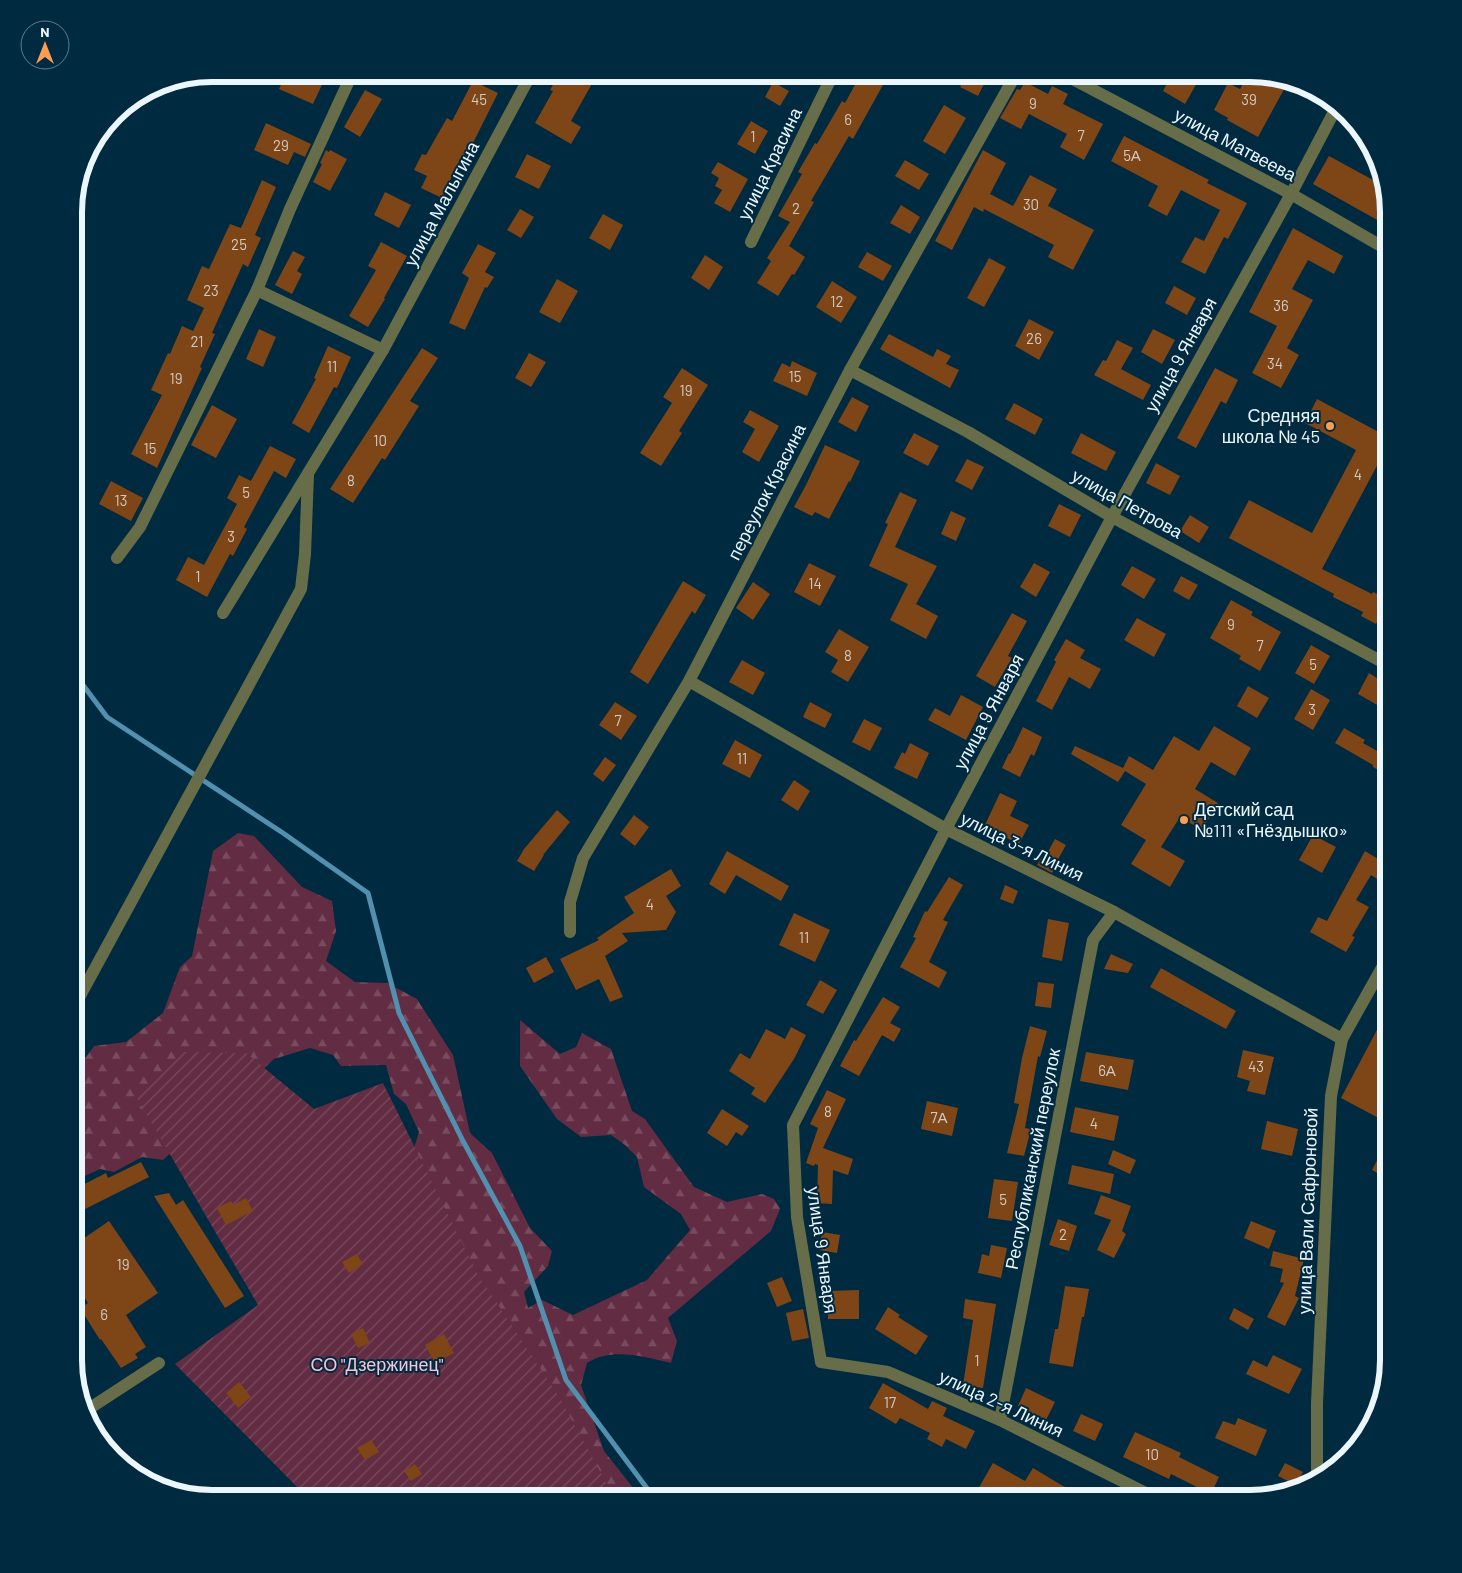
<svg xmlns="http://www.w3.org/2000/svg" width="1462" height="1573" font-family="Barlow,sans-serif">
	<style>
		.forest { fill: url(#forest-firs) }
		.garden { fill: url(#garden-furrows) }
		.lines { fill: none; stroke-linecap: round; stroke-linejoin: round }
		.stream { stroke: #5290af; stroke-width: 5 }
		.building { fill: #7e4516 }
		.minor { stroke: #676d48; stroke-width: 12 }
		.poi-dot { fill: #fc9d54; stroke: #002a40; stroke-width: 2 }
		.labels { text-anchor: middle; stroke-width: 4; stroke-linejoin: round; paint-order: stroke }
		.number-label { font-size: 15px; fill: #d0cac3 }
		.street-label { font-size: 18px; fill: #ebf6fd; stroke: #002a40 }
		.poi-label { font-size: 18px; fill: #ebf6fd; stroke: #002a40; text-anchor: end }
		.park-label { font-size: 18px; fill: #f6c4d6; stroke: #002a40 }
		.rim { fill: none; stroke: #ebf6fd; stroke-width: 6 }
	</style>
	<defs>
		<pattern id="forest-firs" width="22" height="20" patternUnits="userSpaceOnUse" patternTransform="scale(1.25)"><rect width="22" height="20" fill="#622c42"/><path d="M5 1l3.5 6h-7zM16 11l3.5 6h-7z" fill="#794b5e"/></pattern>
		<pattern id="garden-furrows" width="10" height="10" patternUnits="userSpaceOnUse" patternTransform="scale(1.25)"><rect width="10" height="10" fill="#622c42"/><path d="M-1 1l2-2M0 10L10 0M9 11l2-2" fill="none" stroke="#794b5e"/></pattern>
	</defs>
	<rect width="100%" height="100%" fill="#002a40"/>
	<path class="forest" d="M238,833L254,836L302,887L332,901L336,931L326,961L355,982L387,983L417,999L453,1055L470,1133L492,1153L530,1228L552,1251L548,1266L524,1292L528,1308L542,1300L573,1315L647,1280L690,1230L681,1214L644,1187L637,1157L625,1145L611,1135L581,1137L557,1119L520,1066V1020L560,1054L576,1047L582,1033L611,1049L632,1111L645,1119L694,1187L727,1202L762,1194L774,1199L780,1209L771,1231L668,1318L677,1341L671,1363C643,1357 613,1347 587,1363L581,1385L604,1451L642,1499H533L414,1148L419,1132L406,1104L394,1094L386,1065L341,1066L333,1055L310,1048L274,1059L239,1092L188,1137L163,1160L142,1157L114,1172L100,1169L85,1176L74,1183V1074L94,1046L126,1042L163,1013L180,967L192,956L213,851Z"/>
	<path class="garden" d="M184,1052L246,1053L314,1109L383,1083L477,1273L560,1398L615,1499H309L175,1364L258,1305L137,1098Z"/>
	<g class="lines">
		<path class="stream" d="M74,673L107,717L283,833L368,893L399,1013L463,1141L520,1246L566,1380L655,1499"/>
	</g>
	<g class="building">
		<path d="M286,74H327L313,104L279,89Z"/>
		<path d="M559,74H578L593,82L571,121L581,127L571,144L535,123L553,91L550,90Z"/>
		<path d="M861,74H889L853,139L849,136L811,201L814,202L789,246L805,257L794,275L792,274L778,296L757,283L771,261L767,258L790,222L778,216L802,174L798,172L815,143L817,144L842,101L845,103Z"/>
		<path d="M967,74H989L978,96L960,87Z"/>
		<path d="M1172,74H1202L1185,104L1163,91Z"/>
		<path d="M1255,74L1288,82L1258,137L1227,120L1228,118L1214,110L1228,83L1240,89L1245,80L1251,83Z"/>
		<path d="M473,81L498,93L466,157L462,155L442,198L421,188L427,176L414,170L422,154L426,155L447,118L452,121Z"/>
		<path d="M773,82L789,91L780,106L765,97Z"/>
		<path d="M1025,82L1048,94L1052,86L1068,94L1063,104L1103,124L1084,160L1060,147L1067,134L1029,114L1021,129L1000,118L1017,89L1020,90Z"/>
		<path d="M365,90L382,99L360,137L344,127Z"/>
		<path d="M944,105L966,118L945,154L923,141Z"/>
		<path d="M751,121L768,131L755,154L737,144Z"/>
		<path d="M266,123L311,144L305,157L294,152L288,165L254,150Z"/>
		<path d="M1124,136L1209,180L1207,183L1247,203L1228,239L1224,237L1205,274L1181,262L1195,237L1204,241L1220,210L1181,190L1167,216L1148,206L1158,186L1111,161Z"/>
		<path d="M326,150L329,152L330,150L347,159L330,191L313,182L322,164L320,163Z"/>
		<path d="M983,150L1006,163L990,194L1013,206L1030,175L1057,189L1048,206L1094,230L1073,270L1048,257L1054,245L984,209L983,212L974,207L952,250L935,241Z"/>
		<path d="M527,154L551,166L539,189L515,177Z"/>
		<path d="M1329,156L1384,186L1388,212V226L1313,184Z"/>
		<path d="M905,160L929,174L919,190L895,176Z"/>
		<path d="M718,162L748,179L730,212L714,203L722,190L715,186L719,178L711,173Z"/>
		<path d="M262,180L276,187L255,235L261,238L248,267L243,264L212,333L215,334L200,367L202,368L157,468L131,454L162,395L151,390L168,353L170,354L182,326L193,331L204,308L187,300L202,266L209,269L230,224L241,228Z"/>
		<path d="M385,192L411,205L399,228L374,215Z"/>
		<path d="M901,205L920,217L910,234L890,223Z"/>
		<path d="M520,209L534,217L521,238L507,230Z"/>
		<path d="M603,214L623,225L610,250L589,238Z"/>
		<path d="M1293,228L1343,256L1334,274L1308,260L1292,289L1313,300L1287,348L1299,355L1281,388L1252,373L1277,326L1249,312Z"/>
		<path d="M381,242L407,256L384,298L385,299L368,327L349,316L376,270L368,266Z"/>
		<path d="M478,244L496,253L485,272L494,277L487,288L485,287L465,330L449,323L469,278L462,273Z"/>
		<path d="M293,251L305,257L297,271L302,274L292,294L275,285Z"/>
		<path d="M867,252L892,266L883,281L858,267Z"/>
		<path d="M705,255L723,267L709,290L691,278Z"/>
		<path d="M989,258L1006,267L984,307L967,298Z"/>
		<path d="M557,279L578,291L560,323L539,312Z"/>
		<path d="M832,281L857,297L841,323L816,307Z"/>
		<path d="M1174,286L1196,298L1187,315L1165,303Z"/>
		<path d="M1029,319L1054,332L1039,360L1015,346Z"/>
		<path d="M259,329L276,337L263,367L246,359Z"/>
		<path d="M1153,329L1175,340L1162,364L1141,352Z"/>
		<path d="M889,334L933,357L937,349L951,356L946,364L959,370L950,388L880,349Z"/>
		<path d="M1117,340L1133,348L1121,369L1151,385L1143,400L1094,375L1103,360L1106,361Z"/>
		<path d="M328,346L351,357L337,388L334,387L309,433L292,423L316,379L314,378Z"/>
		<path d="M422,348L438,358L410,401L419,406L385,460L382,458L353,503L330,489Z"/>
		<path d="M529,353L546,362L531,387L515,378Z"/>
		<path d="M792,361L817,373L807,396L773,381L782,363L790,367Z"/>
		<path d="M682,368L708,385L679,431L682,433L661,466L640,453L672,403L663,397Z"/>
		<path d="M1215,368L1238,380L1226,404L1221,401L1196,448L1177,438Z"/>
		<path d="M852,397L869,406L856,432L838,422Z"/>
		<path d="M1317,399L1388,437V445L1322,569L1372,594L1373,592L1388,599L1376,624L1361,616L1363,612L1333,597L1334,594L1229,538L1249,500L1312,533L1356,450L1305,423Z"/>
		<path d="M1014,403L1043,419L1035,435L1005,419Z"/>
		<path d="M212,405L237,419L216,458L191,445Z"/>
		<path d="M750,410L779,426L759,462L742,452L755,429L743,422Z"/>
		<path d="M914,433L939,446L928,466L903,453Z"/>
		<path d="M1081,433L1116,452L1106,471L1071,453Z"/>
		<path d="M825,445L860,461L850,482L849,481L829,519L815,512L812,516L794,507L806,485Z"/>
		<path d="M270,446L296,459L286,478L274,471L244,527L247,529L233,556L230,554L207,597L176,580L188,557L204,565L237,504L227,498L239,475L251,481Z"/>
		<path d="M967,459L984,467L972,490L955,481Z"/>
		<path d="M1156,463L1180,476L1170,495L1146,483Z"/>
		<path d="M111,481L143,498L131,521L99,504Z"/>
		<path d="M900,492L917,500L895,547L937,566L916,604L938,616L926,639L890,620L908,584L869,566L888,524L885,523Z"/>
		<path d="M1059,504L1081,515L1070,537L1048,526Z"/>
		<path d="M951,511L966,518L956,541L941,534Z"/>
		<path d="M1190,515L1209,527L1199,543L1180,531Z"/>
		<path d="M809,563L836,576L820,606L794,592Z"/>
		<path d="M1034,563L1050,572L1036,597L1020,587Z"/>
		<path d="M1132,566L1156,579L1144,599L1121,585Z"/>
		<path d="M1181,576L1198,585L1189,600L1173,591Z"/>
		<path d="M683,581L706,595L695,614L692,611L648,684L630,672Z"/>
		<path d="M753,582L770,594L753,620L736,608Z"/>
		<path d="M1231,600L1253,612L1251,615L1281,632L1260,671L1239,659L1241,656L1210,638Z"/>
		<path d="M1012,613L1027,621L1008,656L1012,658L995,687L976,676Z"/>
		<path d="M1137,618L1166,634L1154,657L1124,640Z"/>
		<path d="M839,629L869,647L848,682L831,672L838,660L825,652Z"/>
		<path d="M1066,639L1085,650L1080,658L1101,669L1090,689L1069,677L1052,710L1036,701L1056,662L1054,660Z"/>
		<path d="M1311,645L1330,656L1314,684L1295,673Z"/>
		<path d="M742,660L765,673L753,695L729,682Z"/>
		<path d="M1369,673L1388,685V711L1358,694Z"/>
		<path d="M1248,686L1269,698L1257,718L1237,706Z"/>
		<path d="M1311,689L1330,700L1313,730L1294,719Z"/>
		<path d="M961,695L983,707L966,740L928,720L935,708L950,716Z"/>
		<path d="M615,702L637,716L621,740L599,725Z"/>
		<path d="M810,702L832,714L825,728L803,717Z"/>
		<path d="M864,719L882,728L870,751L852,742Z"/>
		<path d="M1214,726L1251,748L1235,776L1211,762L1195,789L1218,803L1202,830L1180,817L1161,847L1185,861L1170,887L1131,864L1146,840L1121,825L1146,784L1125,771L1118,782L1071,754L1075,746L1123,768L1129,756L1153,770L1174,736L1199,751Z"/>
		<path d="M1023,727L1042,737L1034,756L1031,754L1020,777L1002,768L1009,753L1010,754Z"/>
		<path d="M1344,728L1365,740L1363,743L1388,757V776L1373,767V765L1335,743Z"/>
		<path d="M735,740L762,755L750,778L722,764Z"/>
		<path d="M910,743L929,753L917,779L894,768L902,752L905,754Z"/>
		<path d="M605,757L616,765L603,782L593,774Z"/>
		<path d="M794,780L810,791L798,811L781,800Z"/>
		<path d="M1000,793L1017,801L1010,816L1029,825L1019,844L984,827Z"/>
		<path d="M557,810L570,822L543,855H544L534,871L517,861L524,849Z"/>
		<path d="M634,815L649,827L635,846L620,834Z"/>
		<path d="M1313,835L1336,847L1322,873L1299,860Z"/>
		<path d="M1055,839L1066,845L1056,863L1058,864L1052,873L1037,865L1043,855L1045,857Z"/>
		<path d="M727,851L789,886L781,901L736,875L725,894L709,884Z"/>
		<path d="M1365,851L1388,865L1379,880L1371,875L1356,900L1369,907L1352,936L1355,937L1346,952L1310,932L1318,917L1327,921Z"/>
		<path d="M671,869L681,886L666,896L676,912L666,930L622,933L628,941L605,956L623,997L610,1002L599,979L576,990L560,959L599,940L597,938L634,913L624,897Z"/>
		<path d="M949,877L963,885L943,920L948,922L929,962L947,972L939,988L900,967L916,938L913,937L925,911L927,912Z"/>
		<path d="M1005,885L1018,891L1013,904L1000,899Z"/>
		<path d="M794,913L830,930L815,962L779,945Z"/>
		<path d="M1048,919L1069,923L1062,961L1042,957Z"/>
		<path d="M1111,954L1133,964L1128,973L1104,969Z"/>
		<path d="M546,957L554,972L534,983L526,968Z"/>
		<path d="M1161,968L1236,1011L1226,1029L1150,987Z"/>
		<path d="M820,980L837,990L823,1014L806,1005Z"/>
		<path d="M1038,982L1054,984L1051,1008L1035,1006Z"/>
		<path d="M883,997L900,1007L890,1023L901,1029L894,1042L882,1035L859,1076L840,1066L854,1040L856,1041Z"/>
		<path d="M1388,1009V1123L1341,1098Z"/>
		<path d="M1030,1026L1047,1031L1040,1057L1038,1056L1025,1128L1031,1129L1024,1156L1007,1153L1019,1104L1014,1103L1022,1058Z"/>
		<path d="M791,1027L806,1035L794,1059L765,1103L751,1094L755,1088L729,1071L740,1053L750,1059L766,1029L785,1039Z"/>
		<path d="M1243,1050L1274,1057L1265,1095L1247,1091L1250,1081L1237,1077Z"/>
		<path d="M1086,1052L1134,1060L1128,1090L1080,1081Z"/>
		<path d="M827,1090L846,1099L823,1148L853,1159L848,1175L833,1170L832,1204L817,1203L818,1165L815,1164L814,1166L806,1163L818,1128L810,1124Z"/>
		<path d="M927,1101L958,1108L952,1136L921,1129Z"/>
		<path d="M1075,1107L1119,1116L1114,1141L1070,1132Z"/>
		<path d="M722,1109L749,1126L742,1136L736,1132L727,1146L707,1133Z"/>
		<path d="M1267,1121L1298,1129L1292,1156L1261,1149Z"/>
		<path d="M1388,1139V1179L1372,1170Z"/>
		<path d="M1113,1150L1136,1160L1130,1174L1108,1164Z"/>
		<path d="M141,1162L149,1177L85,1209L75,1189L106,1173L108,1178Z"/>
		<path d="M1072,1165L1114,1174L1110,1194L1068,1184Z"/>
		<path d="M994,1179L1018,1182L1012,1221L988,1218Z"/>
		<path d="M169,1193L176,1205L183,1200L244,1296L225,1308L154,1196Z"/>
		<path d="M1101,1195L1131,1206L1122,1231L1126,1234L1114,1258L1097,1250L1111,1220L1094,1214Z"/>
		<path d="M246,1198L253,1211L226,1225L217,1208L231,1201L233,1205Z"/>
		<path d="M1058,1219L1077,1226L1069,1251L1049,1245Z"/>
		<path d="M109,1221L158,1293L126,1315L146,1347L135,1354L138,1358L121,1368L101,1339L100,1340L80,1308L88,1303L74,1281V1245Z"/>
		<path d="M1251,1221L1276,1231L1269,1249L1244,1238Z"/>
		<path d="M822,1232L840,1235L837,1253L819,1250Z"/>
		<path d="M991,1245L1007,1248L1001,1278L978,1273L982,1254L989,1256Z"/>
		<path d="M1273,1251L1304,1259L1295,1296L1299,1298L1285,1326L1267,1317L1284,1283L1280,1282L1283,1269L1270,1266Z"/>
		<path d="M357,1254L363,1264L349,1273L342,1262Z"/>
		<path d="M782,1277L792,1301L777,1307L767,1283Z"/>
		<path d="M1065,1286L1089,1289L1084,1317H1082L1073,1367L1049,1363L1055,1329H1058Z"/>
		<path d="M859,1290V1319H828L827,1291Z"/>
		<path d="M965,1299L996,1304L983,1388L963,1385L973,1320L963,1318Z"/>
		<path d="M888,1307L900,1315L898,1317L928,1336L916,1355L875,1329Z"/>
		<path d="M1234,1308L1254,1319L1248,1330L1229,1319Z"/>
		<path d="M803,1309L809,1338L792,1341L786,1313Z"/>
		<path d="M363,1328L370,1343L358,1348L351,1334Z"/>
		<path d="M444,1334L454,1353L435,1363L425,1345Z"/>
		<path d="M1273,1355L1302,1369L1289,1394L1246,1374L1253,1360L1267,1367Z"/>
		<path d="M239,1382L251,1397L238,1408L226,1393Z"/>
		<path d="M883,1383L928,1409L932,1401L947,1408L943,1416L975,1431L966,1449L946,1439L942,1447L927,1439L930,1433L900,1418L896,1424L869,1408Z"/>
		<path d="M1026,1388L1055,1402L1046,1420L1018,1406Z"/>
		<path d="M1081,1414L1103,1424L1095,1441L1073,1431Z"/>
		<path d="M1238,1418L1267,1430L1256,1456L1215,1438L1223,1421L1235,1425Z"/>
		<path d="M1135,1432L1181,1453L1179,1457L1219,1477L1211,1494L1171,1474L1169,1479L1123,1457Z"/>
		<path d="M371,1440L379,1452L365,1460L357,1448Z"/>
		<path d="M993,1463L1025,1481L1033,1468L1063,1486L1091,1499H997L978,1489Z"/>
		<path d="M1285,1463L1303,1472L1296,1485L1278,1476Z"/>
		<path d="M415,1464L422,1474L411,1481L404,1471Z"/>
	</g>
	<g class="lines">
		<g class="minor">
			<path d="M1063,74L1291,194L1388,250"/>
			<path d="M751,242L833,74"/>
			<path d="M257,290L383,350"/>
			<path d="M850,370L968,432L1112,517L1388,665"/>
			<path d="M117,558L140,527L257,290L290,209L352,74"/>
			<path d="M223,613L383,350L531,74"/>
			<path d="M689,681L946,829L1114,912L1342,1039"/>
			<path d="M570,932V902L583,858L689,681L850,370L1016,74"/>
			<path d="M74,1007L301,589L305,554L308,475"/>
			<path d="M84,1412L159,1363"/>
			<path d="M1000,1420L1093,940L1114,912"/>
			<path d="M1317,1480V1403L1331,1096L1342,1039L1388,957"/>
			<path d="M1158,1499L1000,1420L888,1372L821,1362L797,1217L793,1125L946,829L1112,517L1291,194L1336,108"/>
		</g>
	</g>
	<g class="poi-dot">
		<circle cx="1330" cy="426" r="5"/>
		<circle cx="1184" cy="820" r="5"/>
	</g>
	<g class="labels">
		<g class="number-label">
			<text x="479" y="105">45</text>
			<text x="1249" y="105">39</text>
			<text x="1033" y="109">9</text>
			<text x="848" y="125">6</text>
			<text x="1081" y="141">7</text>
			<text x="753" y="142">1</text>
			<text x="281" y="151">29</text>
			<text x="1132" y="161">5А</text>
			<text x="1031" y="210">30</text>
			<text x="796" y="214">2</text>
			<text x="239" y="250">25</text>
			<text x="211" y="296">23</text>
			<text x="837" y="307">12</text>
			<text x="1281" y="311">36</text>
			<text x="1034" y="344">26</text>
			<text x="197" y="347">21</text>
			<text x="1275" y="369">34</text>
			<text x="332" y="372">11</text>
			<text x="795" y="382">15</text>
			<text x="176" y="384">19</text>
			<text x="686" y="396">19</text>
			<text x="380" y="446">10</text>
			<text x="150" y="454">15</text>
			<text x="1358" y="480">4</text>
			<text x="351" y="486">8</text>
			<text x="246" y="498">5</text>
			<text x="121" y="506">13</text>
			<text x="231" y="542">3</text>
			<text x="198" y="582">1</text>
			<text x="815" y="589">14</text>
			<text x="1231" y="630">9</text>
			<text x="1260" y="651">7</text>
			<text x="848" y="661">8</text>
			<text x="1313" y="670">5</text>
			<text x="1312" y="715">3</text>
			<text x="618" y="726">7</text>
			<text x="742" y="764">11</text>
			<text x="650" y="910">4</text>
			<text x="804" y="943">11</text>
			<text x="1256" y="1072">43</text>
			<text x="1107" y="1076">6А</text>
			<text x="828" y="1117">8</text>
			<text x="939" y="1123">7А</text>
			<text x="1094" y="1129">4</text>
			<text x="1003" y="1205">5</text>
			<text x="1063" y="1240">2</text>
			<text x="123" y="1270">19</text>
			<text x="104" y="1320">6</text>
			<text x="977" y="1366">1</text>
			<text x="890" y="1408">17</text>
			<text x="1152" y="1460">10</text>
		</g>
		<g class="street-label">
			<text transform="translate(1235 145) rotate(28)" y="6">улица Матвеева</text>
			<text transform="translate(770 164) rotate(-64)" y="6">улица Красина</text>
			<text transform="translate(442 204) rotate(-62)" y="6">улица Малыгина</text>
			<text transform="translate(1181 355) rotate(-61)" y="6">улица 9 Января</text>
			<text transform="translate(767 492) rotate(-63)" y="6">переулок Красина</text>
			<text transform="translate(1127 504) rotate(29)" y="6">улица Петрова</text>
			<text transform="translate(989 712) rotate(-62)" y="6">улица 9 Января</text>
			<text transform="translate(1022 847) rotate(26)" y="6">улица 3-я Линия</text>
			<text transform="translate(1033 1159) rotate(-79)" y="6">Республиканский переулок</text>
			<text transform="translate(1308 1211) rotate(-88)" y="6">улица Вали Сафроновой</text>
			<text transform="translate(822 1250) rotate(82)" y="6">улица 9 Января</text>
			<text transform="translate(1001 1404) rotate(25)" y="6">улица 2-я Линия</text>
		</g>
		<g class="poi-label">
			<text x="1320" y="422">Средняя<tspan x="1320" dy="21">школа № 45</tspan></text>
			<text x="1194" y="816" text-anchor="start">Детский сад<tspan x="1194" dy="21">№111 «Гнёздышко»</tspan></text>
		</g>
		<g class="park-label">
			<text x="377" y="1371">СО "Дзержинец"</text>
		</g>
	</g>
	<path d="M0 0H1462V1573H0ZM212 82H1250A130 130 0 0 1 1380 212V1360A130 130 0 0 1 1250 1490H212A130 130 0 0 1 82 1360V212A130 130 0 0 1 212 82Z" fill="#002a40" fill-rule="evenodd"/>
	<path class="rim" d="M212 82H1250A130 130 0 0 1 1380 212V1360A130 130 0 0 1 1250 1490H212A130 130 0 0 1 82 1360V212A130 130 0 0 1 212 82Z"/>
	<g transform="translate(45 45)"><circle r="24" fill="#002a40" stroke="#5e7c8c"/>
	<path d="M0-4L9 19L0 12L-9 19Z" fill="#fc9d54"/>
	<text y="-8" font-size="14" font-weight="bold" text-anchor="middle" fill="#ebf6fd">N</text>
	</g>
</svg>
